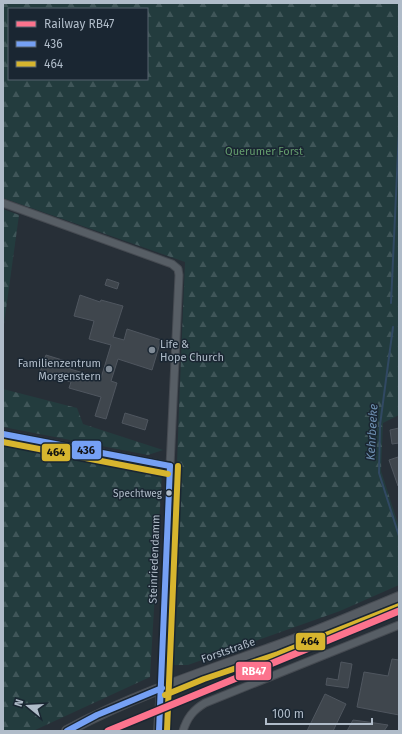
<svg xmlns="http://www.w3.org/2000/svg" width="402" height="734" font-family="'Fira Sans',sans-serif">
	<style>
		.forest { fill: url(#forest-firs); fill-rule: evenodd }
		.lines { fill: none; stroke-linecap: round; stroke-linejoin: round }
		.stream { stroke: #314963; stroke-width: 2 }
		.building { fill: #3f464d; stroke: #4f565f }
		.minor-casing { stroke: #464b52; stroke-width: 9 }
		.secondary-casing { stroke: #464b52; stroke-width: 12 }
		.minor { stroke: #575e65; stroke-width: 7 }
		.secondary { stroke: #565c63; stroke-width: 10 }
		.bus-1-casing { stroke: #1a2632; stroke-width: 9 }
		.bus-2-casing { stroke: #1a2632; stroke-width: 9 }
		.bus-1 { stroke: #75a0f4; stroke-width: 6 }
		.bus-2 { stroke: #d7b52e; stroke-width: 6 }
		.rail-1-casing { stroke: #1a2632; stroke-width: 10 }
		.rail-1 { stroke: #fc738d; stroke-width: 7 }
		.poi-dot { fill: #808b96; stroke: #1a2632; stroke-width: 1.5 }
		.bus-dot { fill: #b0bcc9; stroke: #1a2632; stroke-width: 1.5 }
		.labels { text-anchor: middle; stroke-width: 3; stroke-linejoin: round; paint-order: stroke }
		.bus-label { font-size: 10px; fill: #b0bcc9; stroke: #1a2632; text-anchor: end }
		.park-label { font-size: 11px; fill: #649d6d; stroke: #1a2632 }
		.poi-label { font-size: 11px; fill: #b0bcc9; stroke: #1a2632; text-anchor: start }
		.street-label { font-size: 11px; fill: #b0bcc9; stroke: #1a2632 }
		.water-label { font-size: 12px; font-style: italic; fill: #6d8fb0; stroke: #1a2632 }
		.line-badge { stroke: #1a2632; stroke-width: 1.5 }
		.badge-label { font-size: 11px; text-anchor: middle; font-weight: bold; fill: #fff }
		.pale-badge-label { font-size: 11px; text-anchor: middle; font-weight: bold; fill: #111 }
	</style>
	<defs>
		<pattern id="forest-firs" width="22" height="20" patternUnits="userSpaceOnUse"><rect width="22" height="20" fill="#233c3e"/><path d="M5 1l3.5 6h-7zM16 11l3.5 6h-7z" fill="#405659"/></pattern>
	</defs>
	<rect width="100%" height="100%" fill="#272f37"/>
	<g class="forest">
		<path d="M3,3H399V415L383,423L381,471L399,527V585L340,611L188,665H173L170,659L179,408L185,262L3,198ZM9,9H147V79H9Z"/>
		<path d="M3,209L19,215L3,331Z"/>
		<path d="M3,389L77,408L83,424L163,450L148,455L3,427Z"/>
		<path d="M3,441L162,474L150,677L33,731H3Z"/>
	</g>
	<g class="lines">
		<g class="stream">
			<path d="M391,303L399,130"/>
			<path d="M393,327L380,425L379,473L399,536"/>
		</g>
	</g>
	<g class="building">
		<path d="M107,279L119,283L117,289L105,285Z"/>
		<path d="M80,295L100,302L101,300L123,306L113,337L124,340L127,329L161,340L152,370L118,359L111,381L117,383L106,419L95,416L101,397L69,388L71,382L40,372L46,355L72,363L70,369L101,378L111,345L89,339L94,321L74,316Z"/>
		<path d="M125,413L148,420L145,430L122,423Z"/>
		<path d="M399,428V443L392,444L390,430Z"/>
		<path d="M398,457L399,461V486H398L389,460Z"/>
		<path d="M392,659L399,660V715L357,707L364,672L388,676Z"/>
		<path d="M341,662L352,664L348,688L326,685L327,678L338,680Z"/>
		<path d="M325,694L346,704L333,731H307Z"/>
		<path d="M353,720L368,722L388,725L384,731H347Z"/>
	</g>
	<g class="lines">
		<g class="minor-casing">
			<g id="minor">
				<path d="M3,203L172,264L178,269L179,275L170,466L162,688"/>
				<path d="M3,434L170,466"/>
				<path d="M183,731C187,718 193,710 205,703L399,625"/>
			</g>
		</g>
		<g class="secondary-casing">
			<g id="secondary">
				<path d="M67,731C133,695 205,672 275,647C317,632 358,614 399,597"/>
				<path d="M159,731L162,688"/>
			</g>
		</g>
		<use href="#minor" class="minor"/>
		<use href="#secondary" class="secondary"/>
		<g class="bus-1-casing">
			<g id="bus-1">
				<path d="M3,434L170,466"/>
				<path d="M67,731L97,715L162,688"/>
				<path d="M159,731L170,466"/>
			</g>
		</g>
		<g class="bus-2-casing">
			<g id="bus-2">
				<path d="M3,442L168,474"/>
				<path d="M165,695L204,679L278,654L399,606"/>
				<path d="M167,731L178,466"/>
			</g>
		</g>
		<use href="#bus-1" class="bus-1"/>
		<use href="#bus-2" class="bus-2"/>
		<g class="rail-1-casing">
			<path id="rail-1" d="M108,731L399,611"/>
		</g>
		<use href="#rail-1" class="rail-1"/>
	</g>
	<g class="poi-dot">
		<circle cx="152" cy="350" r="4"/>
		<circle cx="109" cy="369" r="4"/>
	</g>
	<circle class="bus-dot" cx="169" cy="493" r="3.5"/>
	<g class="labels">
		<g class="bus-label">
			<text x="162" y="497">Spechtweg</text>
		</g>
		<g class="park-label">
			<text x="264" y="155">Querumer Forst</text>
		</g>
		<g class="poi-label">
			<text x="160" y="348">Life &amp;<tspan x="160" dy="13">Hope Church</tspan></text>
			<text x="101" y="367" text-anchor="end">Familienzentrum<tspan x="101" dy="13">Morgenstern</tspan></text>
		</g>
		<g class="street-label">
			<text transform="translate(154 559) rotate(-88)" y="4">Steinriedendamm</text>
			<text transform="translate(228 650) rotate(-19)" y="4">Forststraße</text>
		</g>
		<g class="water-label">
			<text transform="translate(372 432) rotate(-87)" y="4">Kehrbeeke</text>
		</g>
	</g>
	<g class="line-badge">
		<rect x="71" y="440" width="31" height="20" rx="4" fill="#75a0f4"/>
		<rect x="41" y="443" width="30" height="19" rx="4" fill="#d7b52e"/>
		<rect x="295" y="632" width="31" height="19" rx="4" fill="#d7b52e"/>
		<rect x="235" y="661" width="37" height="20" rx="4" fill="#fc738d"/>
	</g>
	<g class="badge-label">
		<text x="254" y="675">RB47</text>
	</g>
	<g class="pale-badge-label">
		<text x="86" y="454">436</text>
		<text x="56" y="456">464</text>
		<text x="310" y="645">464</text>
	</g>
	<rect width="402" height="734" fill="none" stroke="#b0bcc9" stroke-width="8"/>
	<rect x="8" y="8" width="140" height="72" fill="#1a2632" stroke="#56626e"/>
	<rect x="16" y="21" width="20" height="6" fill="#fc738d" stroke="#56626e"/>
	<text x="44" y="28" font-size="12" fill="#b0bcc9">Railway RB47</text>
	<rect x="16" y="41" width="20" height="6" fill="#75a0f4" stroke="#56626e"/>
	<text x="44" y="48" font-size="12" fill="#b0bcc9">436</text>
	<rect x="16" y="61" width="20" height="6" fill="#d7b52e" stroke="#56626e"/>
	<text x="44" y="68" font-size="12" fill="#b0bcc9">464</text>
	<g transform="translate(28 706) rotate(288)" stroke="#1a2632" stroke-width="3" paint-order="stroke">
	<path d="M0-3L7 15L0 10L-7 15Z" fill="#b0bcc9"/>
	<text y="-6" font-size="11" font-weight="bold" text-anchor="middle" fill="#b0bcc9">N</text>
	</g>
	<path d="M266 718v6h106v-6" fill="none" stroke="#b0bcc9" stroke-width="2"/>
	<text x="272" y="718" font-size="12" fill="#b0bcc9" stroke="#1a2632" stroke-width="3" paint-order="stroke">100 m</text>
</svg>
